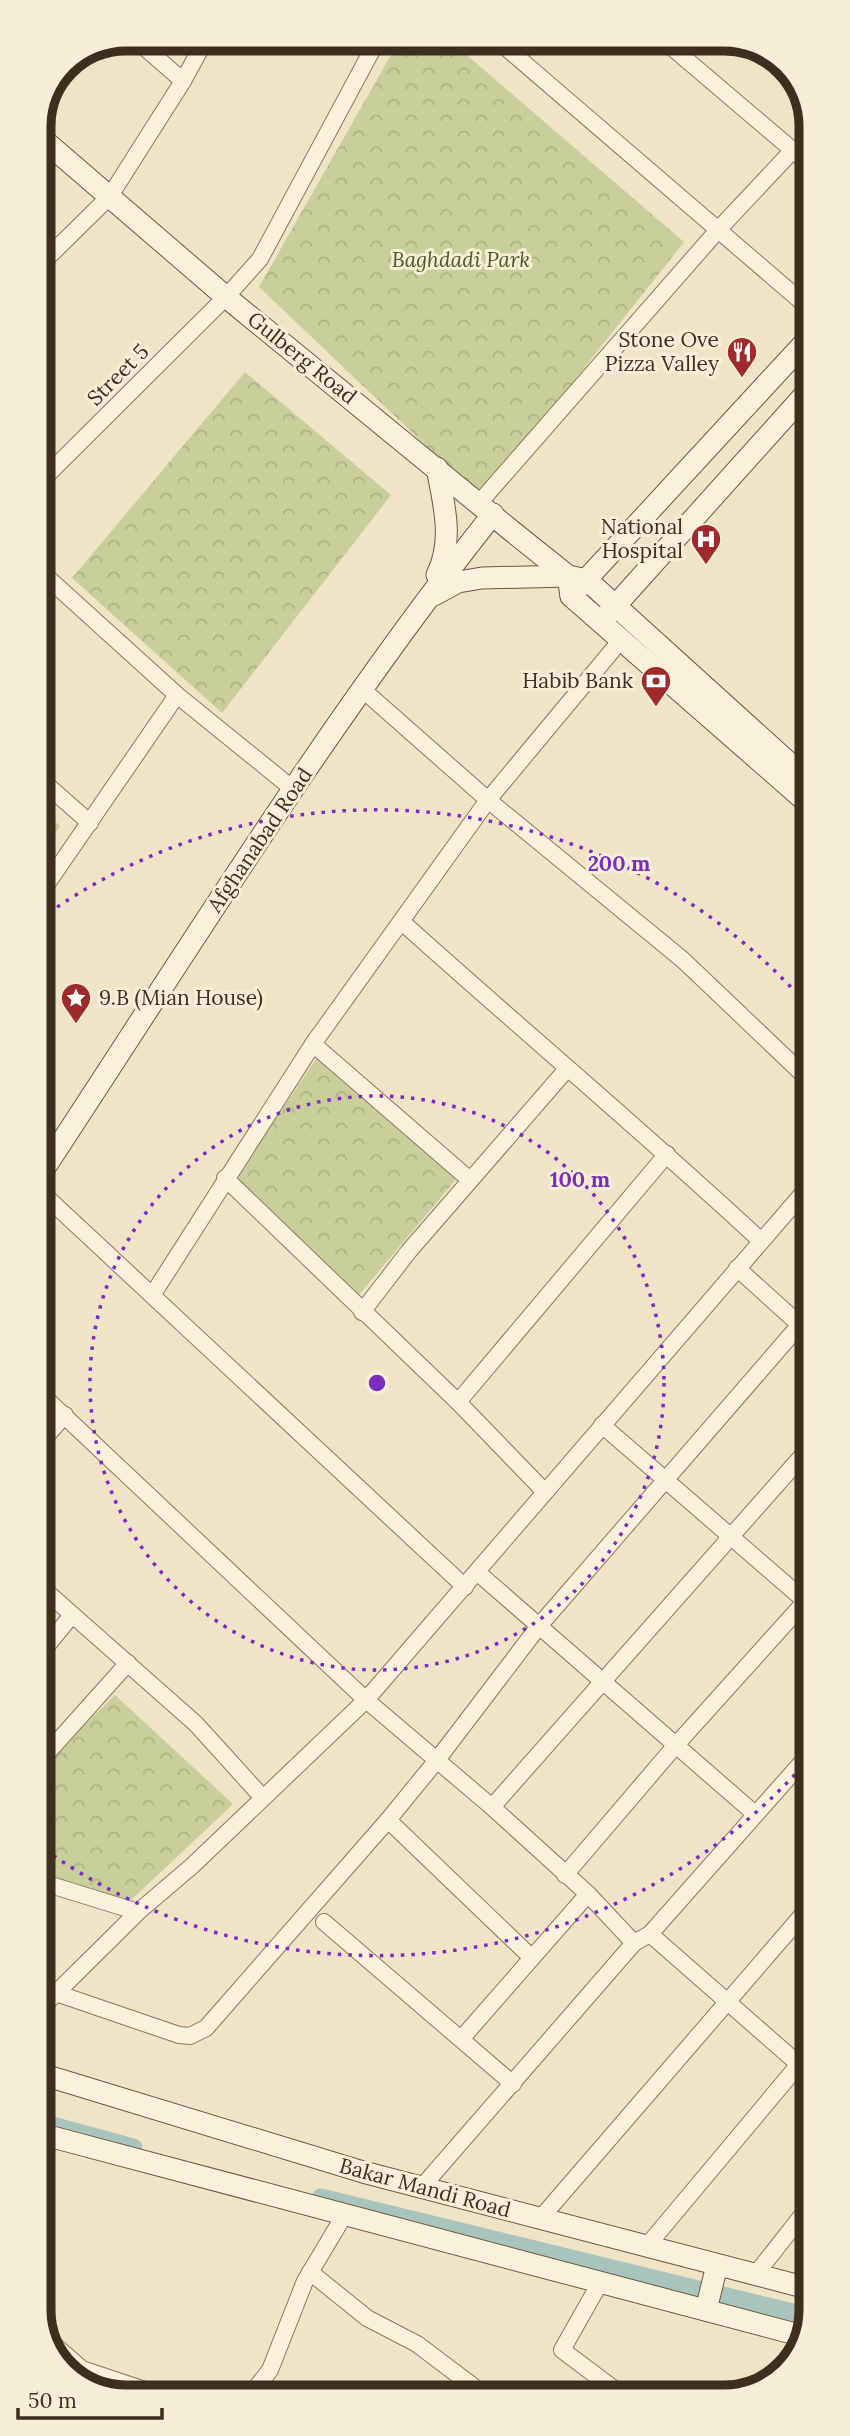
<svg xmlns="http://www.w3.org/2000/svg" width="850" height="2436" font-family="Lora,serif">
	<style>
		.forest { fill: url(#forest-crowns) }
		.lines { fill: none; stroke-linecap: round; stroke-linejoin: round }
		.canal { stroke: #a9c4bc; stroke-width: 19 }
		.minor-casing { stroke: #8d765c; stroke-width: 18 }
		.secondary-casing { stroke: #6f573f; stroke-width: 23 }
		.minor { stroke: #faf1dc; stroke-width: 16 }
		.secondary { stroke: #faf1dc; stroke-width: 21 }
		.ring { fill: none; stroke: #7b2cbf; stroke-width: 3.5; stroke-dasharray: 3.5 7 }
		.labels { text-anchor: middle; stroke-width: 6; stroke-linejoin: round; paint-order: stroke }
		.park-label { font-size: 21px; font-style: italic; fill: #4d5a26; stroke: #f7eed8 }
		.poi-label { font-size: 21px; fill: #3d2e20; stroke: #f7eed8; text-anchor: end }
		.street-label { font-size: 21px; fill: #3d2e20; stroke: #f7eed8 }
		.rim { fill: none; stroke: #3d2e20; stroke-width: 9 }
		.centre { fill: #7b2cbf; stroke: #f7eed8; stroke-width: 3.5 }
		.ring-label { font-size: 21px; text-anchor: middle; font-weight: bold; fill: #7b2cbf; stroke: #f7eed8; stroke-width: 6; stroke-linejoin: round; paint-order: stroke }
	</style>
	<defs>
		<pattern id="forest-crowns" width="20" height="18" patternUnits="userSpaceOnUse" patternTransform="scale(1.75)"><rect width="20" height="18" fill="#c9cf9b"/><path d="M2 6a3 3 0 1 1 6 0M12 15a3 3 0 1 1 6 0" fill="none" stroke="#aeb285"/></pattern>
	</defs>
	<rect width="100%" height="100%" fill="#f0e4c8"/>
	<g class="forest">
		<path d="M400,39H448L684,242L481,498L259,287Z"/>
		<path d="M245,372L391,495L222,713L72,578Z"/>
		<path d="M40,808L60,826L40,856Z"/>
		<path d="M318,1056L459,1176L358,1296L237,1177Z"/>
		<path d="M115,1695L233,1804L127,1904L41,1880V1767Z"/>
	</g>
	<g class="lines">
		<g class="canal">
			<path d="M41,2123L133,2148"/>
			<path d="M321,2198L809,2317"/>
		</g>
		<g class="minor-casing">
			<g id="minor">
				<path d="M135,39L183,81"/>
				<path d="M496,39L809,308"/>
				<path d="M662,39L809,164"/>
				<path d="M39,266L110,196L183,81L206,39"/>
				<path d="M39,483L226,297L260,259L378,39"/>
				<path d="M480,502L718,230L793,150H809"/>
				<path d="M39,570L177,695L293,789"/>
				<path d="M362,689L488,800L683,960L810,1081"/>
				<path d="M39,778L90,823"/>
				<path d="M40,894L177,695"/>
				<path d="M402,922C521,1029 644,1132 761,1241"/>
				<path d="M313,1044L470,1180"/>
				<path d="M225,1178L458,1402L545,1492"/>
				<path d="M40,1191L465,1587"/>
				<path d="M737,1268L810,1334"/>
				<path d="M153,1294L313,1044L488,800L621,640"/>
				<path d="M362,1312L409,1251L567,1069"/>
				<path d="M40,1393L366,1700L492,1807L588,1894L634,1943"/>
				<path d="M458,1402L667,1154"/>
				<path d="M602,1425L811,1606"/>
				<path d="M40,1443L65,1415"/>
				<path d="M477,1572L755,1814"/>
				<path d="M40,1586L196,1724L263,1798"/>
				<path d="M41,1653L72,1615"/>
				<path d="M41,1760L128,1663"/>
				<path d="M492,1807L810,1447"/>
				<path d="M388,1820L532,1958"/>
				<path d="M565,1875L676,1745L811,1595"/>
				<path d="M41,1882L138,1912"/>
				<path d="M324,1922L513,2084"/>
				<path d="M650,1934L811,2075"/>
				<path d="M56,1993L179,2035L190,2036L206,2028L388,1820L437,1760L539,1626L810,1313"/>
				<path d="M41,2008L138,1912L192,1866L366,1700L810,1185"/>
				<path d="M462,2038L588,1894"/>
				<path d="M421,2188L634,1943L650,1934L811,1752"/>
				<path d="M540,2219L811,1905"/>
				<path d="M647,2246L811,2050"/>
				<path d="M310,2272L367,2318L417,2344L486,2396"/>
				<path d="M756,2274L811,2204"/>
				<path d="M601,2281L562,2350L622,2395"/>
				<path d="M44,2336L82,2369L166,2397"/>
				<path d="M249,2397L270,2370L305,2281L345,2214"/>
			</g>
		</g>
		<g class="secondary-casing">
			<g id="secondary">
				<path d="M39,136L226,297L513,532L568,576L587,580L810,782"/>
				<path d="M437,468C444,504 454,541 437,575"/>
				<path d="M569,583L571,596L810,805"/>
				<path d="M434,595L458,582L482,578L568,576"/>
				<path d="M571,596L809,338"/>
				<path d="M607,615L809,390"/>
				<path d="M40,1175C187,952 327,723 493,514"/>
				<path d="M41,2074L363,2172L811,2289"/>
				<path d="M41,2134L803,2336"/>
				<path d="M706,2310L717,2265"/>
			</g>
		</g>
		<use href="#minor" class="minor"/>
		<use href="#secondary" class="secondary"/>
	</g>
	<g class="ring">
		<circle cx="377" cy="1383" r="287"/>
		<path d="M809 1759A573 573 0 0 1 44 1849M40 919A573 573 0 0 1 809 1007"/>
	</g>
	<defs>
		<g id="restaurant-pin" transform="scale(1.575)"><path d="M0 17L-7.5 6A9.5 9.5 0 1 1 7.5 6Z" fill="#9e2a2b" stroke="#f7eed8"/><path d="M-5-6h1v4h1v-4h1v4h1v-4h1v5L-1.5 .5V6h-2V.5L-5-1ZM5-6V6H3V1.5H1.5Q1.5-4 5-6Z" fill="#fff"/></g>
		<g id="hospital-pin" transform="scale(1.575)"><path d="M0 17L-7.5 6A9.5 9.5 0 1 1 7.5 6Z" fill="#9e2a2b" stroke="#f7eed8"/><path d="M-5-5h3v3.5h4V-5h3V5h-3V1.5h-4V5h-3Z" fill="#fff"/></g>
		<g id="bank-pin" transform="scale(1.575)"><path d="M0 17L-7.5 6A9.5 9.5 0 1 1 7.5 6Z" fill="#9e2a2b" stroke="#f7eed8"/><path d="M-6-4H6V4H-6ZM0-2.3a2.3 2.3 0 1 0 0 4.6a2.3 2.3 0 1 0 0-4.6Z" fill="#fff"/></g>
		<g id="sight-pin" transform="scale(1.575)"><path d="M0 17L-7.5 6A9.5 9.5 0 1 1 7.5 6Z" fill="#9e2a2b" stroke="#f7eed8"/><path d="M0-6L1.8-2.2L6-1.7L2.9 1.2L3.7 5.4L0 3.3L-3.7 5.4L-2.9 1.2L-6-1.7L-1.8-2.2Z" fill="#fff"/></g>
	</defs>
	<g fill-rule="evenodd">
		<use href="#restaurant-pin" x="742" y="352"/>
		<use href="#hospital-pin" x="706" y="539"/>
		<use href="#bank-pin" x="656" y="681"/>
		<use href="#sight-pin" x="76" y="998"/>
	</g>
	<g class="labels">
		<g class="park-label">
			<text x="461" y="267">Baghdadi Park</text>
		</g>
		<g class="poi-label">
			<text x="719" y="347">Stone Ove<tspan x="719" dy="24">Pizza Valley</tspan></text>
			<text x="683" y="534">National<tspan x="683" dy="24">Hospital</tspan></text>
			<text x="633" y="688">Habib Bank</text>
			<text x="99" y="1005" text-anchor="start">9.B (Mian House)</text>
		</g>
		<g class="street-label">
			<text transform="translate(302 358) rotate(39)" y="7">Gulberg Road</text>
			<text transform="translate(118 375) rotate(-45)" y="7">Street 5</text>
			<text transform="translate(260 840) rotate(-56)" y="7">Afghanabad Road</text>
			<text transform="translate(425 2188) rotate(15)" y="7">Bakar Mandi Road</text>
		</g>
	</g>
	<path d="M0 0H850V2436H0ZM126 51H724A75 75 0 0 1 799 126V2310A75 75 0 0 1 724 2385H126A75 75 0 0 1 51 2310V126A75 75 0 0 1 126 51Z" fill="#f7eed8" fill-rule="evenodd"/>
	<path class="rim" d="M126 51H724A75 75 0 0 1 799 126V2310A75 75 0 0 1 724 2385H126A75 75 0 0 1 51 2310V126A75 75 0 0 1 126 51Z"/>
	<circle cx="377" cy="1383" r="10" class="centre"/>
	<g class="ring-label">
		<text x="619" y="871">200 m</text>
		<text x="580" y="1187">100 m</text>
	</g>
	<path d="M18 2408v10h144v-10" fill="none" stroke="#3d2e20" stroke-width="3.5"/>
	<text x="28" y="2408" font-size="21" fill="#3d2e20" stroke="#f7eed8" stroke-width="5" paint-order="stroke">50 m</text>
</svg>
